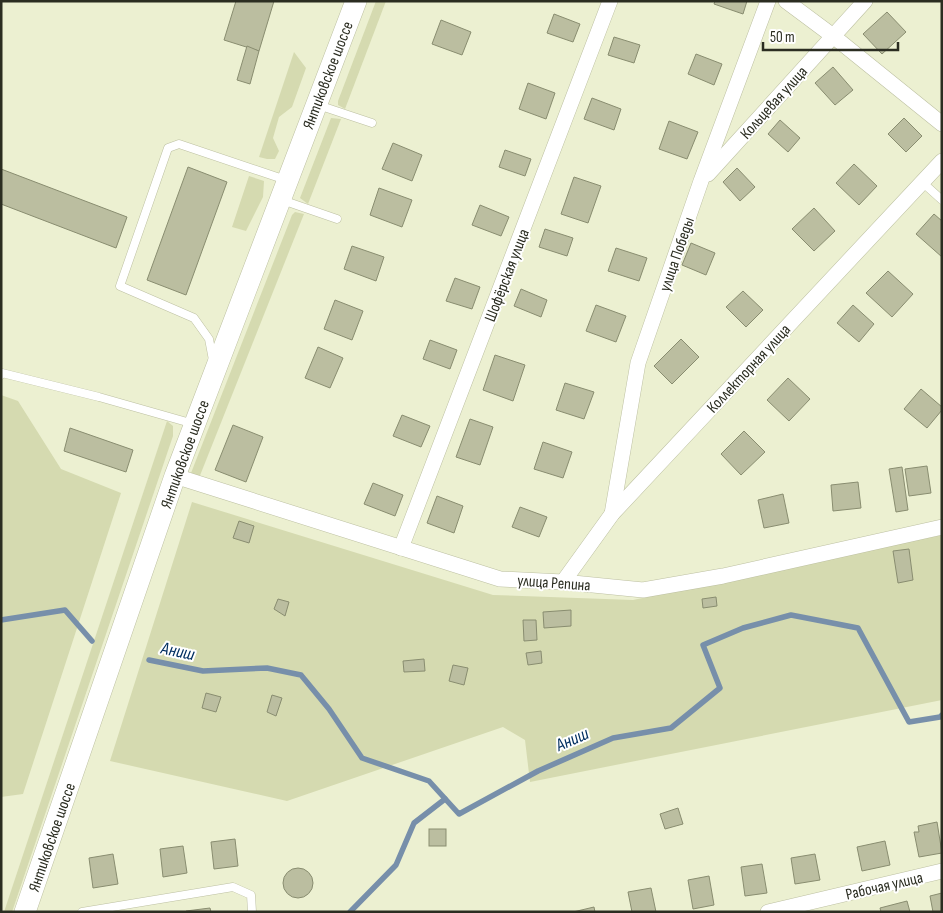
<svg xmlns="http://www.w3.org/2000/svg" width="943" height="913" font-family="'Sofia Sans Condensed',sans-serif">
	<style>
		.green { fill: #d5dab0 }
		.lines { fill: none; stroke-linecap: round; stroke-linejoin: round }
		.stream { stroke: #778faa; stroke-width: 5.5 }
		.building { fill: #bbbea0; stroke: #898d70 }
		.service-casing { stroke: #bdc0a2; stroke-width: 9 }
		.minor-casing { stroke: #bdc0a2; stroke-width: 16 }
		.secondary-casing { stroke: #bdc0a2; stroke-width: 22 }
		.service { stroke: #fff; stroke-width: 8 }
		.minor { stroke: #fff; stroke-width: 15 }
		.secondary { stroke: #fff; stroke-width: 21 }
		.labels { text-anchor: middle; stroke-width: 4; stroke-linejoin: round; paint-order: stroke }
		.street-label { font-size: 16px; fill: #2b2d21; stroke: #fff }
		.water-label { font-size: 18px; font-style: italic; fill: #002e60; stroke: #fff }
	</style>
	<rect width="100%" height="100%" fill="#ecf0d1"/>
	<g class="green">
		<path d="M376,1H386L345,109L338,105V101Z"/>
		<path d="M294,52L306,68L292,107L279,117L273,138L279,151L275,159H267L259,157Z"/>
		<path d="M331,118L341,119L308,204L300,198Z"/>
		<path d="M249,176L264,181L263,197L246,231L232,227Z"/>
		<path d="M295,212L304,214L199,478L191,473L292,215Z"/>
		<path d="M1,395L18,401L61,469L121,493L23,794L1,797Z"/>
		<path d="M167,421L173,426V436L12,912H4Z"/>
		<path d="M192,502L493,595L633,600L942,535V700L530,782L525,740L503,727L287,801L110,761Z"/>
	</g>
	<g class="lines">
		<g class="stream">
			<path d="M1,620L65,610L92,641"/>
			<path d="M149,660L203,671L267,668L301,675L329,709L362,758L429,781L459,814L538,771L613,738L671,728L720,688L703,645L743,628L791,615L858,628L909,722L940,717L942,715"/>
			<path d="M350,912L396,865L414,823L445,799"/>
		</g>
	</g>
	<g class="building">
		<path d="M236,1H274L259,51L224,40Z"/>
		<path d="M715,1H747L743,14L714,4Z"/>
		<path d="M887,12L906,32L882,54L863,34Z"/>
		<path d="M554,14L580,24L573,42L547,33Z"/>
		<path d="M441,20L471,32L462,55L432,44Z"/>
		<path d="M614,37L640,45L634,63L608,55Z"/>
		<path d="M247,46L259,51L250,84L237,80Z"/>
		<path d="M696,54L722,64L714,85L688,74Z"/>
		<path d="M833,67L853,90L835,105L815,83Z"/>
		<path d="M528,83L555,93L546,119L519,109Z"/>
		<path d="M592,98L621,109L614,130L584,119Z"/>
		<path d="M904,118L922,136L906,152L888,134Z"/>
		<path d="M780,120L800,138L788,152L768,134Z"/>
		<path d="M669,121L698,132L687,159L659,149Z"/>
		<path d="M393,143L422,155L412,181L382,169Z"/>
		<path d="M505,150L531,159L525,176L499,167Z"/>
		<path d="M854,164L877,186L859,205L836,183Z"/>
		<path d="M188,167L227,182L186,295L147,280Z"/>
		<path d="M737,168L755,187L740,201L723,182Z"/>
		<path d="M1,169L127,217L116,248L1,204Z"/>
		<path d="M574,177L601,186L588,223L561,214Z"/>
		<path d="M379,188L412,200L402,227L370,215Z"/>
		<path d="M480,205L509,217L501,236L472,225Z"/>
		<path d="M814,208L835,231L814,251L792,229Z"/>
		<path d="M934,214L942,221V257L916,234Z"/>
		<path d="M545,229L573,238L567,256L539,247Z"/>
		<path d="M691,243L715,253L706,275L682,265Z"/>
		<path d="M352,246L384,257L376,281L344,269Z"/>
		<path d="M616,248L647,258L639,281L608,271Z"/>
		<path d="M888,271L913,294L892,317L866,293Z"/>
		<path d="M455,278L480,287L472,309L446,301Z"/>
		<path d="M521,289L547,300L541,317L514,306Z"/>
		<path d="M743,291L763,310L746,327L726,307Z"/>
		<path d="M335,300L363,311L352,340L324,329Z"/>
		<path d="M596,305L626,316L616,342L586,331Z"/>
		<path d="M853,305L874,324L859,342L837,323Z"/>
		<path d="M681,339L699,357L672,384L654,366Z"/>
		<path d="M430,340L457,350L450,369L423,359Z"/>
		<path d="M318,347L343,358L330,388L305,378Z"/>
		<path d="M495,355L525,365L513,401L483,390Z"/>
		<path d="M788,378L810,399L789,421L767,400Z"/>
		<path d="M565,383L594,392L584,419L556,410Z"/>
		<path d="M921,389L942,407V410L927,428L904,409Z"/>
		<path d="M402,415L430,426L421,447L393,436Z"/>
		<path d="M470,419L493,427L480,465L456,457Z"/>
		<path d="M233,425L263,437L246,482L215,470Z"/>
		<path d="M70,428L133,450L126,472L64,451Z"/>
		<path d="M744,431L765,452L741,475L721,454Z"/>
		<path d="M543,442L572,452L563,478L534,469Z"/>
		<path d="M927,466L931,493L909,496L905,469Z"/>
		<path d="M902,467L908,510L896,512L889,469Z"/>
		<path d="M858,482L861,508L833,511L831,485Z"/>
		<path d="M373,483L403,495L395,516L364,504Z"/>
		<path d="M783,494L789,523L764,528L758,500Z"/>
		<path d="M437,496L463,506L454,533L427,523Z"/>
		<path d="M520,507L547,517L539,537L512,527Z"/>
		<path d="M239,521L254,526L249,543L233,538Z"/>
		<path d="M909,549L913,580L898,583L893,551Z"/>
		<path d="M716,597L717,606L703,608L702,599Z"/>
		<path d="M278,599L289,602L285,616L274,609Z"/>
		<path d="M571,610V626L544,628L543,612Z"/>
		<path d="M523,620H536L537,640L524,641Z"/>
		<path d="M541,651L542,663L528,665L526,653Z"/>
		<path d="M424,659L425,671L404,672L403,661Z"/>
		<path d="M453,665L468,668L464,685L449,681Z"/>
		<path d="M206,693L221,697L216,712L202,708Z"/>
		<path d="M272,695L282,698L276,716L267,712Z"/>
		<path d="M678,808L683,824L665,829L660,814Z"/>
		<path d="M937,822L942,853L919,857L914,832H919L918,826Z"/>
		<rect x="429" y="829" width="17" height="17"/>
		<path d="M235,839L238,866L214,869L211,842Z"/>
		<path d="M885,841L890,865L862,871L857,847Z"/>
		<path d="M183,846L187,873L163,877L160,849Z"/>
		<path d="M113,854L118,884L93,888L89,858Z"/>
		<path d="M815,854L820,880L795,884L791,858Z"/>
		<path d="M762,864L767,893L745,896L741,867Z"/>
		<circle cx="298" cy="883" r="15"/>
		<path d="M709,876L714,905L693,909L688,880Z"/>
		<path d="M651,888L656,912H632L628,892Z"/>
		<path d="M942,893V912H933L930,896Z"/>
		<path d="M907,901L910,912H881L880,908Z"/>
		<path d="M594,907L595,912H573Z"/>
		<path d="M210,908L211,912H186V911Z"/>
	</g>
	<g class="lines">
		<g class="service-casing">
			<g id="service">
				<path d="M318,105L372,123"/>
				<path d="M922,182L942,200"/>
				<path d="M282,200L337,219"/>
				<path d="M213,360L209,339L194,318L120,286L168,148L179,144L286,180"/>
				<path d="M1,375L2,373L99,397L194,424"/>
				<path d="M82,912L233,887L251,895L252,912"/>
			</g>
		</g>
		<g class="minor-casing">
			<g id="minor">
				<path d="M786,1L833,36L942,124"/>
				<path d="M708,174L865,1"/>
				<path d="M175,476L500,579L563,582L643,590L723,576L942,527"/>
				<path d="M612,514L638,363L701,181L768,1"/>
				<path d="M401,548L610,1"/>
				<path d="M563,582L612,514L942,161"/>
				<path d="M768,912L942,871"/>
			</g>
		</g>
		<g class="secondary-casing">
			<path id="secondary" d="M25,912L175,476L356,1"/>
		</g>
		<use href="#service" class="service"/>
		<use href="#minor" class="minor"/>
		<use href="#secondary" class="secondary"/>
	</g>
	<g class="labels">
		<g class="street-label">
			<text transform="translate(327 75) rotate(-69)" y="6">Янтиковское шоссе</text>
			<text transform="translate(773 102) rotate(-48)" y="6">Кольцевая улица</text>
			<text transform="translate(676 254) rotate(-71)" y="6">улица Победы</text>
			<text transform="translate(506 275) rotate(-69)" y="6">Шофёрская улица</text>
			<text transform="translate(748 368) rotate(-47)" y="6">Коллекторная улица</text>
			<text transform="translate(184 454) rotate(-70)" y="6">Янтиковское шоссе</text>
			<text transform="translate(554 582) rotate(4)" y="6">улица Репина</text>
			<text transform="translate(51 837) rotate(-71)" y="6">Янтиковское шоссе</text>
			<text transform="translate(884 885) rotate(-13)" y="6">Рабочая улица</text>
		</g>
		<g class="water-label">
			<text transform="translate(178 651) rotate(12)" y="6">Аниш</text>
			<text transform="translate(572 739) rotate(-24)" y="6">Аниш</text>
		</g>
	</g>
	<rect width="943" height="913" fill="none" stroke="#2b2d21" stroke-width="5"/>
	<path d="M763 42v8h135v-8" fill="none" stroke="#2b2d21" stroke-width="2.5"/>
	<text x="770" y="42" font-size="15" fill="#2b2d21" stroke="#ffffff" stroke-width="4" paint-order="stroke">50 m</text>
</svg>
